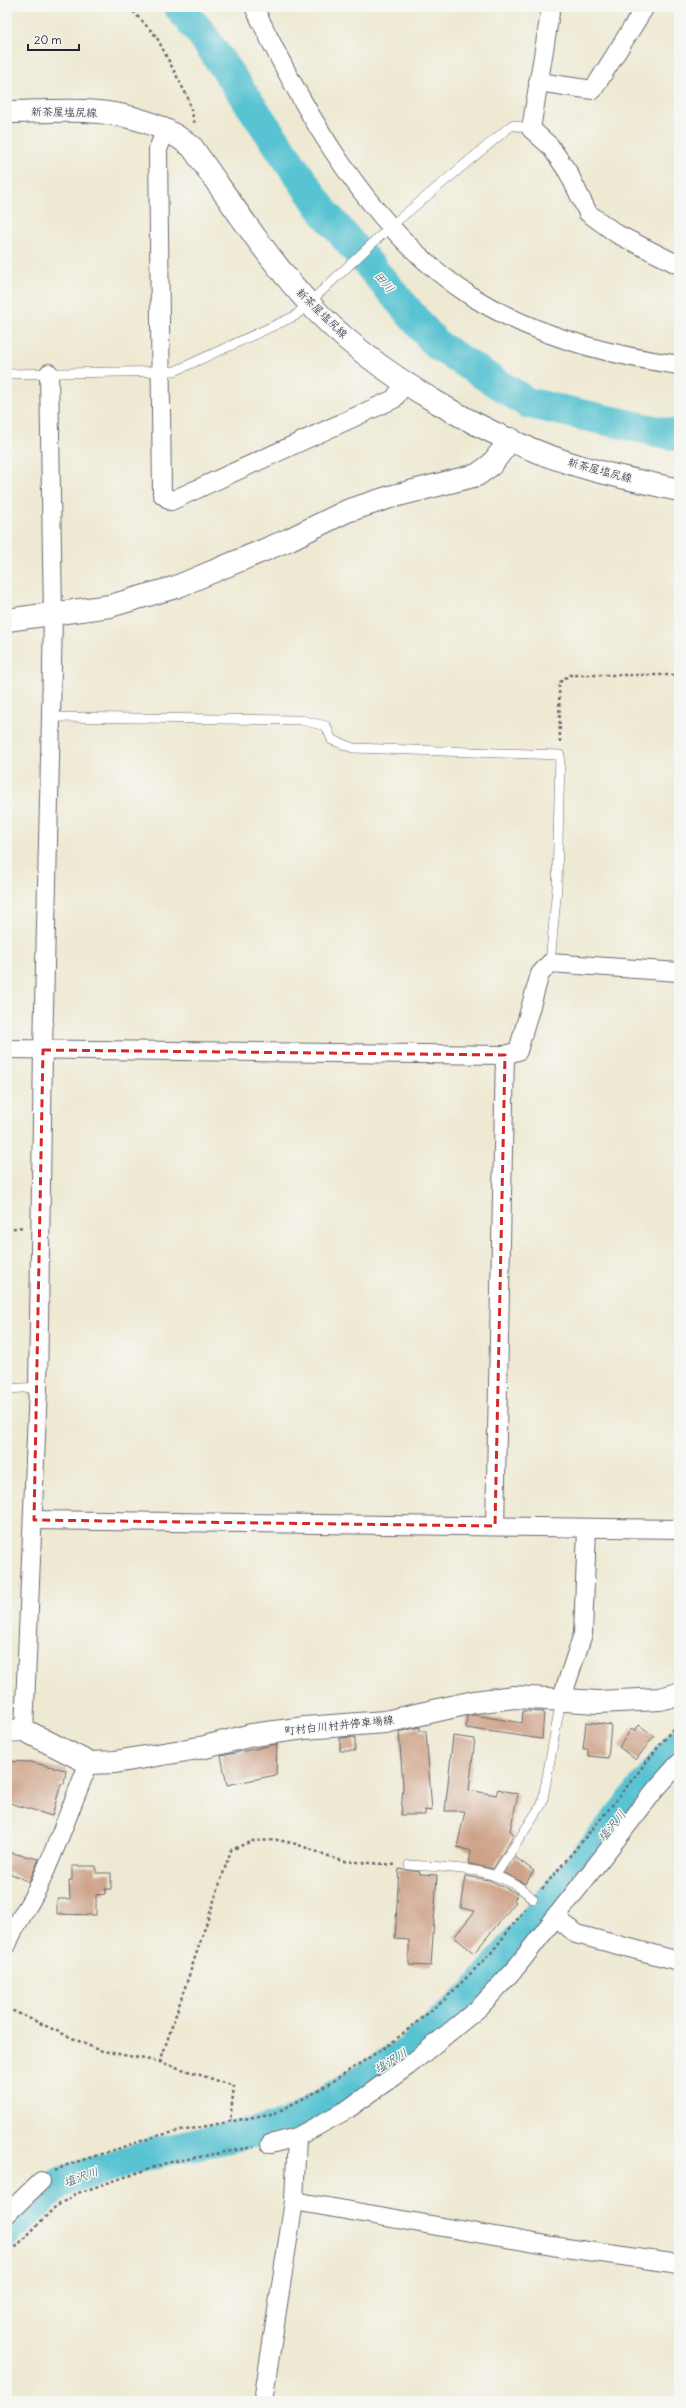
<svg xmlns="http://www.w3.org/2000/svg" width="686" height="2408" font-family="Delius,'Klee One',sans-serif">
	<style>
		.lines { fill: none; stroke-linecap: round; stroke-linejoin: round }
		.river { stroke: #58c3d2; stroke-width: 31 }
		.building { fill: #cda288 }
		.service-casing { stroke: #696870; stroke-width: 10 }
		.minor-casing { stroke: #696870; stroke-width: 20 }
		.tertiary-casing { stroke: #696870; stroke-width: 24 }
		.secondary-casing { stroke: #696870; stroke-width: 24 }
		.path { stroke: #696870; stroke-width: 2.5; stroke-dasharray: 3 3; stroke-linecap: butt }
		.service { stroke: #fff; stroke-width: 9 }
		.minor { stroke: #fff; stroke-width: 18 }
		.tertiary { stroke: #fff; stroke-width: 22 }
		.secondary { stroke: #fff; stroke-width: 22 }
		.marked { fill: none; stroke: #d62828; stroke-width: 3; stroke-dasharray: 8 5; stroke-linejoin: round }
		.labels { text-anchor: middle; stroke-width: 3; stroke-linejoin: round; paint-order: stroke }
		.street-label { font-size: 11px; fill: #22223b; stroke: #f6f6f2 }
		.water-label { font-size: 12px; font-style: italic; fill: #355a70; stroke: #f6f6f2 }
	</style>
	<rect width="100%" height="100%" fill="#f6f6f2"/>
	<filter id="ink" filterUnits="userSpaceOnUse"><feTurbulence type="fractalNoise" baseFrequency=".025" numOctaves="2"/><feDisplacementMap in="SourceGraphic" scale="8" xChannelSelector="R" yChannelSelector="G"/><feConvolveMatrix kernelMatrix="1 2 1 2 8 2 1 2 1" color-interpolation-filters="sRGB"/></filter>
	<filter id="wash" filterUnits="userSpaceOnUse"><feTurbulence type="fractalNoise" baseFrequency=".012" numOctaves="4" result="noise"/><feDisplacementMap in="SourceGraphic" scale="16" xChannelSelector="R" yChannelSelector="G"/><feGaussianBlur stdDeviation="0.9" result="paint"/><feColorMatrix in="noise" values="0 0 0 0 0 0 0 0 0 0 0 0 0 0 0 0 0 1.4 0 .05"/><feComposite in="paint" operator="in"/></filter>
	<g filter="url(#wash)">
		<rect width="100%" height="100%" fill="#eee9d2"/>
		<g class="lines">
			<g class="river">
				<path d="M179,7L203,36L324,212L437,345L528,403L679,436"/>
				<path d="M7,2232L61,2182L153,2153L285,2126L409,2051L474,1993L679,1744"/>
			</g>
		</g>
		<g id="blocks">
			<g class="building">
				<path d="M523,1711L544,1712L542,1739L466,1728L467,1716L474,1715L522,1723Z"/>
				<path d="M586,1722L611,1725L608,1758L588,1756V1749H583Z"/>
				<path d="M639,1725L654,1736L636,1760L619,1747L632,1728L635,1731Z"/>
				<path d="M420,1727V1731H426L432,1811L425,1810V1815H401L403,1786L399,1732Z"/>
				<path d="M453,1736L475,1739L469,1790L496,1795L498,1789L518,1794L510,1831L514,1834L493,1869L469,1864L471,1851L457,1847L465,1811H445Z"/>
				<path d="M355,1737V1751H340V1738Z"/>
				<path d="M277,1744L276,1775L227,1785L221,1756Z"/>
				<path d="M7,1761L30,1762L66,1770L64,1784H61L52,1816L7,1802Z"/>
				<path d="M7,1852L39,1859L29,1882L7,1872Z"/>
				<path d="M515,1857L534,1871L525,1884L504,1873Z"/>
				<path d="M72,1866H96V1873H111V1889H105V1894L96,1895V1915L57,1914V1899H70L69,1880H72Z"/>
				<path d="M399,1869L420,1872V1874L437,1875L431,1966L409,1965V1940L395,1939Z"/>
				<path d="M466,1876L489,1880L518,1894L514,1900L516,1902L474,1953L454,1937L475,1911L461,1908Z"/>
			</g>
		</g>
	</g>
	<g filter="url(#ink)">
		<use href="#blocks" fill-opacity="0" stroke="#696870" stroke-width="1"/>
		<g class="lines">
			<g class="service-casing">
				<g id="service">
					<path d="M7,374L175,371L295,316L392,225L512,125L531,129"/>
					<path d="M51,717L301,720L326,726L332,740L353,748L560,755L557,887L550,963"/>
					<path d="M7,1389L38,1387"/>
					<path d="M409,1865C451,1868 502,1866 533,1899"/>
					<path d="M495,1876L542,1804L561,1700"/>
				</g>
			</g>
			<g class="minor-casing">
				<g id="minor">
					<path d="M254,7C304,112 371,232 471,296C533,335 607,355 679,365"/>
					<path d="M551,7L531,129L550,146L568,172L588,213L617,234L679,265"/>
					<path d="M538,82L593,90L645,7"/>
					<path d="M166,130L158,149L162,494L171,501L394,399L404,384"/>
					<path d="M7,1049L505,1055L518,1051L540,974L550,963L679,972"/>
					<path d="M34,1520L679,1529"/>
					<path d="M495,1526L505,1055"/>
					<path d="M561,1700L583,1634L587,1529"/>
					<path d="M24,1730L38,1387L43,1050L51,717L53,615L49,373"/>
					<path d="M555,1916L576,1934L679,1961"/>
					<path d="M7,1945C16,1921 30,1906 40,1883C58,1844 72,1803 89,1763"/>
					<path d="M270,2144L297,2137L348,2109L408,2066L480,2007L518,1965L655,1790L679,1763"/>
					<path d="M294,2201L297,2137"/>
					<path d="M7,2214L41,2181"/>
					<path d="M263,2401L294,2201L552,2246L679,2264"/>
				</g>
			</g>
			<g class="tertiary-casing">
				<path id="tertiary" d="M7,620L110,606L176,587L288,540L347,511L390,497L477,475L491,465L511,439"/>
			</g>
			<g class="secondary-casing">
				<g id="secondary">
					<path d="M7,112C73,111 137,103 192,147C229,199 264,254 307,301C374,375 493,442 589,469C618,477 649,483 679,490"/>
					<path d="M7,1731L24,1730L89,1763L115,1762L205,1747L252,1735L305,1728L385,1722L474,1702L514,1697L598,1702L660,1699L679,1694"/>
				</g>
			</g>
			<g class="path">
				<path d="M129,7L156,36L188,98L195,125"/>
				<path d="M560,742L559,683L569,675H679"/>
				<path d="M7,1229L24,1227"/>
				<path d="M542,1889L609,1809L679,1721"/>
				<path d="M7,2008L98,2050L160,2062L234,2086L230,2121"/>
				<path d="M160,2062L231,1850L252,1841L278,1840L296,1844L342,1861L397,1865"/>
				<path d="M55,2171L64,2166L160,2135L275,2113L316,2092L390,2044L443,2001L491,1953L526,1908"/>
				<path d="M7,2256L54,2208L75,2194L166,2163L253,2147"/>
			</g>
			<use href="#service" class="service"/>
			<use href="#minor" class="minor"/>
			<use href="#tertiary" class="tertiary"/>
			<use href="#secondary" class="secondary"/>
		</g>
	</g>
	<path class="marked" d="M43,1050L505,1055L495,1526L34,1520Z"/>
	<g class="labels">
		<g class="street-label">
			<text transform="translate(64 112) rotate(1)" y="4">新茶屋塩尻線</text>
			<text transform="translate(322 313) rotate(44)" y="4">新茶屋塩尻線</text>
			<text transform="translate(600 470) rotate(15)" y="4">新茶屋塩尻線</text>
			<text transform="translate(339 1725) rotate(-6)" y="4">町村白川村井停車場線</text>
		</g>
		<g class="water-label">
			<text transform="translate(384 282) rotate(50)" y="4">田川</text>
			<text transform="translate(612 1826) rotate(-51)" y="4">塩沢川</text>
			<text transform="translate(391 2061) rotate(-32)" y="4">塩沢川</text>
			<text transform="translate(81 2177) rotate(-19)" y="4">塩沢川</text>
		</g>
	</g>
	<rect width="686" height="2408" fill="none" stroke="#f6f6f2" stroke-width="24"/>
	<path d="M28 44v6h51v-6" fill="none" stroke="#22223b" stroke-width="2"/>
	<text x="34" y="44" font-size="12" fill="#22223b" stroke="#f6f6f2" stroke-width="3" paint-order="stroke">20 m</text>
</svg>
